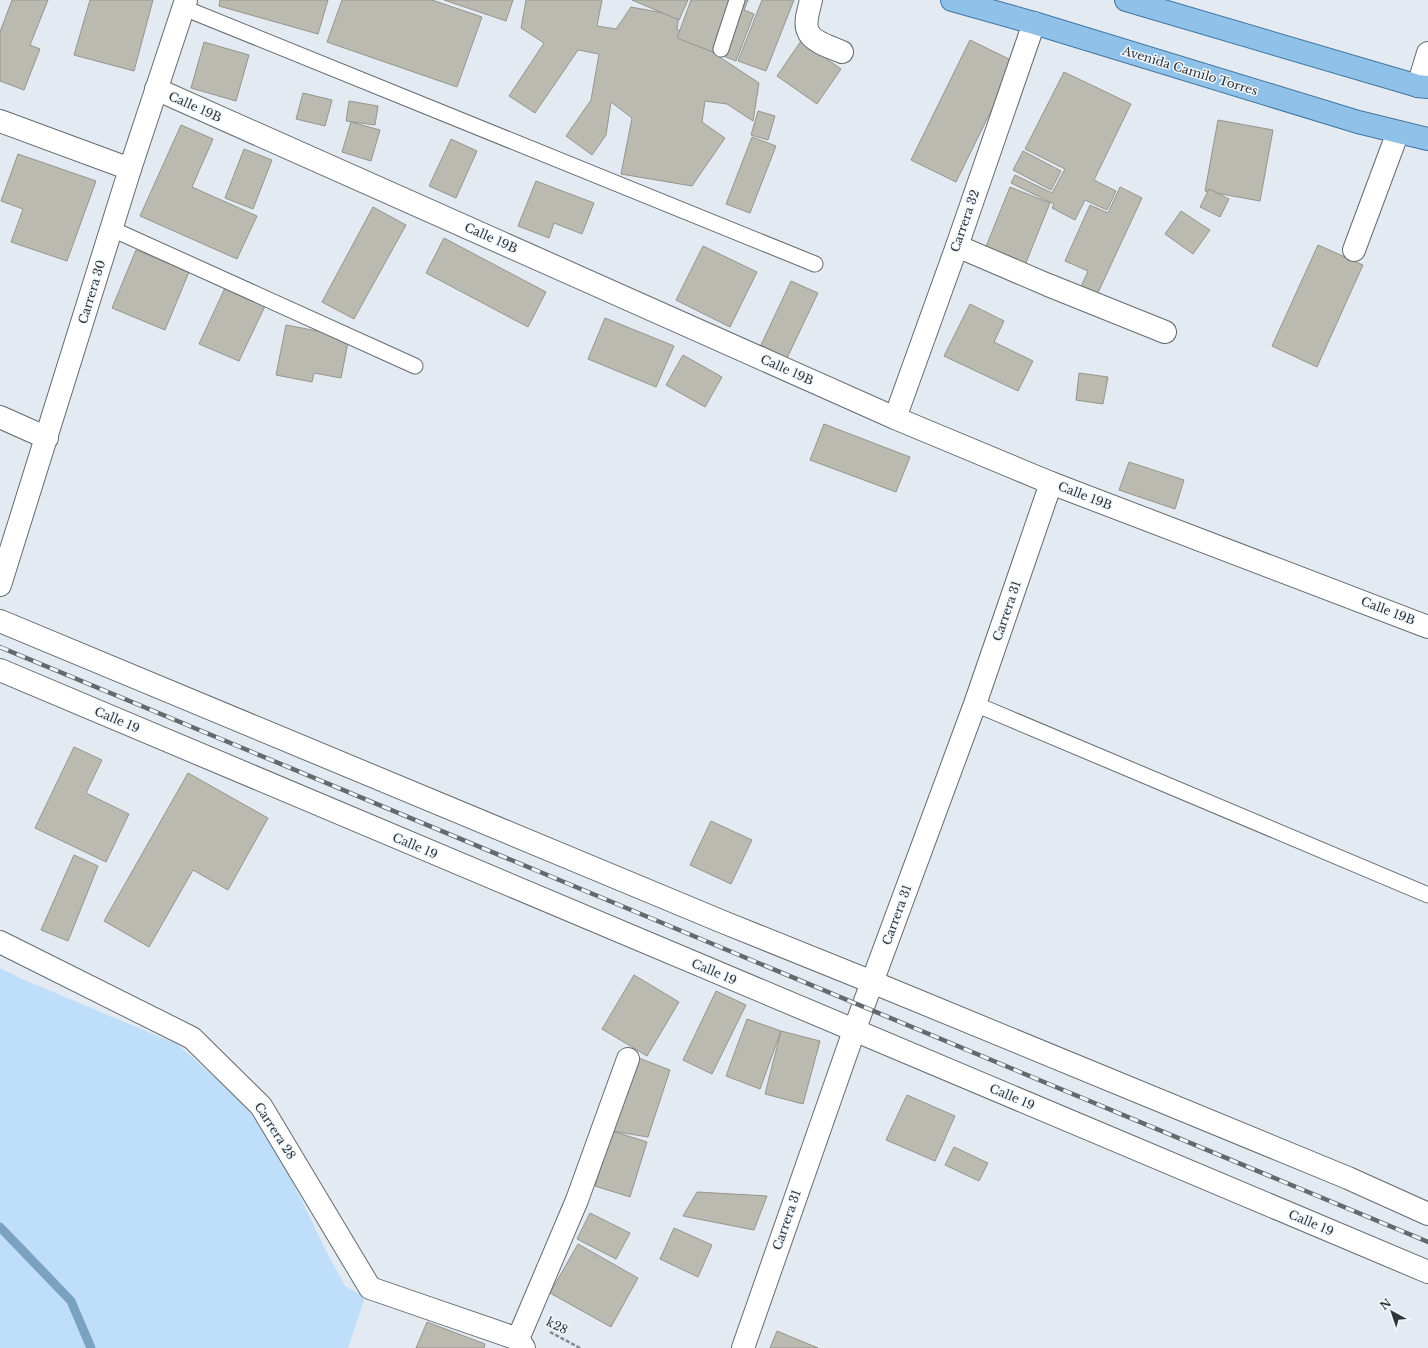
<svg xmlns="http://www.w3.org/2000/svg" width="1428" height="1348" font-family="'Libre Baskerville',serif">
	<style>
		.grass { fill: #bedefa }
		.lines { fill: none; stroke-linecap: round; stroke-linejoin: round }
		.stream { stroke: #7ba1c0; stroke-width: 9 }
		.building { fill: #babab1; stroke: #95958d }
		.lane-casing { stroke: #646b70; stroke-width: 17 }
		.street-casing { stroke: #646b70; stroke-width: 24 }
		.primary-casing { stroke: #3f75a0; stroke-width: 24 }
		.path { stroke: #84898d; stroke-width: 2.5; stroke-dasharray: 4 2; stroke-linecap: butt }
		.lane { stroke: #fff; stroke-width: 15 }
		.street { stroke: #fff; stroke-width: 22 }
		.primary { stroke: #90c1e8; stroke-width: 22 }
		.rail-casing { stroke: #65696c; stroke-width: 4.5 }
		.rail { stroke: #f0f8fe; stroke-width: 3; stroke-dasharray: 9; stroke-linecap: butt }
		.labels { text-anchor: middle; stroke-width: 3; stroke-linejoin: round; paint-order: stroke }
		.street-label { font-size: 12px; fill: #323537; stroke: #f0f8fe }
	</style>
	<rect width="100%" height="100%" fill="#e3eaf1"/>
	<path class="grass" d="M0,968L22,979L177,1044L245,1104L285,1166L325,1249L345,1286L365,1297L348,1348H0Z"/>
	<g class="lines">
		<path class="stream" d="M0,1227L71,1301L91,1348"/>
	</g>
	<g class="building">
		<path d="M12,0H48L30,45L40,49L24,90L0,81V32Z"/>
		<path d="M90,0H153L134,71L74,55Z"/>
		<path d="M220,0H328L318,34L219,6Z"/>
		<path d="M342,0H432L482,17L457,87L327,42Z"/>
		<path d="M444,0H513L506,21Z"/>
		<path d="M526,0H602L597,26L616,29L631,7L679,16L677,29L759,83L753,121L727,104L705,101L702,122L725,138L692,186L621,174L632,118L611,102L606,135L592,155L566,136L591,100L599,54L578,50L535,113L509,96L544,43L521,28Z"/>
		<path d="M632,0H688L679,20Z"/>
		<path d="M691,0H748L744,10L754,14L736,61L677,38Z"/>
		<path d="M762,0H794L766,71L738,61Z"/>
		<path d="M970,40L1015,62L956,182L911,160Z"/>
		<path d="M801,41L841,69L817,104L777,76Z"/>
		<path d="M204,42L249,55L236,101L191,88Z"/>
		<path d="M1064,72L1131,104L1094,180L1116,191L1107,210L1085,200L1075,220L1052,208L1054,204L1011,183L1015,175L1052,193L1065,169L1025,149Z"/>
		<path d="M303,93L332,100L325,126L296,119Z"/>
		<path d="M349,101L378,106L375,125L346,121Z"/>
		<path d="M758,111L775,116L768,140L751,135Z"/>
		<path d="M1218,120L1273,130L1260,201L1205,191Z"/>
		<path d="M351,122L380,130L371,161L342,152Z"/>
		<path d="M181,125L213,139L192,187L257,216L237,259L140,216Z"/>
		<path d="M752,137L776,146L750,213L726,204Z"/>
		<path d="M451,139L477,151L456,198L429,186Z"/>
		<path d="M244,149L272,160L253,209L225,198Z"/>
		<path d="M1023,151L1061,171L1051,190L1013,170Z"/>
		<path d="M18,154L96,181L67,261L11,242L23,209L1,201Z"/>
		<path d="M536,181L594,203L582,234L554,223L549,238L518,226Z"/>
		<path d="M1010,187L1050,203L1025,265L985,249Z"/>
		<path d="M1120,187L1142,198L1096,297L1080,289L1088,271L1065,261L1090,205L1108,213Z"/>
		<path d="M1209,189L1229,199L1220,217L1200,207Z"/>
		<path d="M373,207L406,225L354,319L322,302Z"/>
		<path d="M1181,211L1210,230L1193,254L1165,234Z"/>
		<path d="M444,238L546,292L528,327L426,273Z"/>
		<path d="M1318,245L1363,265L1317,367L1272,346Z"/>
		<path d="M703,246L757,272L730,327L676,300Z"/>
		<path d="M136,250L189,272L165,330L112,308Z"/>
		<path d="M791,281L818,293L787,358L761,345Z"/>
		<path d="M225,288L265,306L239,361L199,344Z"/>
		<path d="M970,304L1004,321L994,342L1033,361L1018,391L944,356Z"/>
		<path d="M605,318L674,346L656,387L588,359Z"/>
		<path d="M286,325L349,337L341,378L314,373L312,382L276,375Z"/>
		<path d="M683,355L722,377L705,407L666,385Z"/>
		<path d="M1079,373L1108,377L1103,404L1076,400Z"/>
		<path d="M824,424L910,457L896,492L810,460Z"/>
		<path d="M1129,462L1184,480L1175,509L1119,490Z"/>
		<path d="M74,747L102,760L86,793L129,814L106,862L35,828Z"/>
		<path d="M188,773L268,818L228,890L193,870L149,947L104,921Z"/>
		<path d="M711,821L752,840L731,884L690,865Z"/>
		<path d="M74,855L98,866L68,941L41,930Z"/>
		<path d="M634,975L679,1002L647,1056L602,1029Z"/>
		<path d="M716,991L746,1005L712,1074L683,1060Z"/>
		<path d="M747,1019L781,1031L760,1089L726,1076Z"/>
		<path d="M781,1031L820,1041L803,1104L765,1094Z"/>
		<path d="M639,1058L670,1070L648,1137L612,1131Z"/>
		<path d="M907,1095L955,1116L935,1161L886,1140Z"/>
		<path d="M612,1131L647,1142L630,1197L595,1186Z"/>
		<path d="M954,1147L988,1163L979,1181L945,1165Z"/>
		<path d="M697,1192L767,1196L754,1230L683,1216Z"/>
		<path d="M590,1213L630,1233L616,1259L577,1239Z"/>
		<path d="M674,1228L712,1245L698,1277L660,1259Z"/>
		<path d="M578,1244L638,1278L611,1327L550,1293Z"/>
		<path d="M427,1322L485,1344L484,1348H416Z"/>
		<path d="M777,1331L818,1348H770Z"/>
	</g>
	<g class="lines">
		<g class="lane-casing">
			<g id="lane">
				<path d="M184,8L815,264"/>
				<path d="M721,49L737,0"/>
				<path d="M112,229L415,366"/>
				<path d="M975,704L1428,895"/>
			</g>
		</g>
		<g class="street-casing">
			<g id="street">
				<path d="M811,0C809,9 804,23 808,31C811,41 832,48 842,52"/>
				<path d="M1418,86L1428,53"/>
				<path d="M156,89L895,418L1051,483L1428,627"/>
				<path d="M0,121L130,169"/>
				<path d="M957,246L1048,285L1165,332"/>
				<path d="M1354,250L1398,132"/>
				<path d="M0,417L47,438"/>
				<path d="M895,418L957,246L1034,23"/>
				<path d="M0,585L130,169L186,0"/>
				<path d="M0,621L723,922L872,982L1348,1178L1428,1214"/>
				<path d="M0,670L1428,1272"/>
				<path d="M0,942L192,1038L261,1106L370,1288L518,1339"/>
				<path d="M524,1348L518,1339L577,1200L628,1059"/>
				<path d="M743,1348L854,1031L975,704L1051,483"/>
			</g>
		</g>
		<g class="primary-casing">
			<g id="primary">
				<path d="M952,0L1034,23L1358,122L1428,139"/>
				<path d="M1126,0L1418,86L1428,87"/>
			</g>
		</g>
		<path class="path" d="M550,1332L580,1348"/>
		<use href="#lane" class="lane"/>
		<use href="#street" class="street"/>
		<use href="#primary" class="primary"/>
		<g class="rail-casing">
			<path id="rail" d="M0,647L1428,1242"/>
		</g>
		<use href="#rail" class="rail"/>
	</g>
	<g class="labels">
		<g class="street-label">
			<text transform="translate(1190 71) rotate(17)" y="4">Avenida Camilo Torres</text>
			<text transform="translate(195 107) rotate(24)" y="4">Calle 19B</text>
			<text transform="translate(965 221) rotate(-71)" y="4">Carrera 32</text>
			<text transform="translate(491 238) rotate(24)" y="4">Calle 19B</text>
			<text transform="translate(92 292) rotate(-73)" y="4">Carrera 30</text>
			<text transform="translate(787 370) rotate(24)" y="4">Calle 19B</text>
			<text transform="translate(1085 496) rotate(21)" y="4">Calle 19B</text>
			<text transform="translate(1007 611) rotate(-71)" y="4">Carrera 31</text>
			<text transform="translate(1388 611) rotate(21)" y="4">Calle 19B</text>
			<text transform="translate(117 720) rotate(23)" y="4">Calle 19</text>
			<text transform="translate(415 846) rotate(23)" y="4">Calle 19</text>
			<text transform="translate(897 915) rotate(-70)" y="4">Carrera 31</text>
			<text transform="translate(714 972) rotate(23)" y="4">Calle 19</text>
			<text transform="translate(1012 1097) rotate(23)" y="4">Calle 19</text>
			<text transform="translate(275 1131) rotate(57)" y="4">Carrera 28</text>
			<text transform="translate(787 1220) rotate(-71)" y="4">Carrera 31</text>
			<text transform="translate(1311 1223) rotate(23)" y="4">Calle 19</text>
			<text transform="translate(557 1326) rotate(27)" y="4">k28</text>
		</g>
	</g>
	<g transform="translate(1392 1312) rotate(320)" stroke="#f0f8fe" stroke-width="3" paint-order="stroke">
	<path d="M0-3L7 15L0 10L-7 15Z" fill="#323537"/>
	<text y="-6" font-size="11" font-weight="bold" text-anchor="middle" fill="#323537">N</text>
	</g>
</svg>
